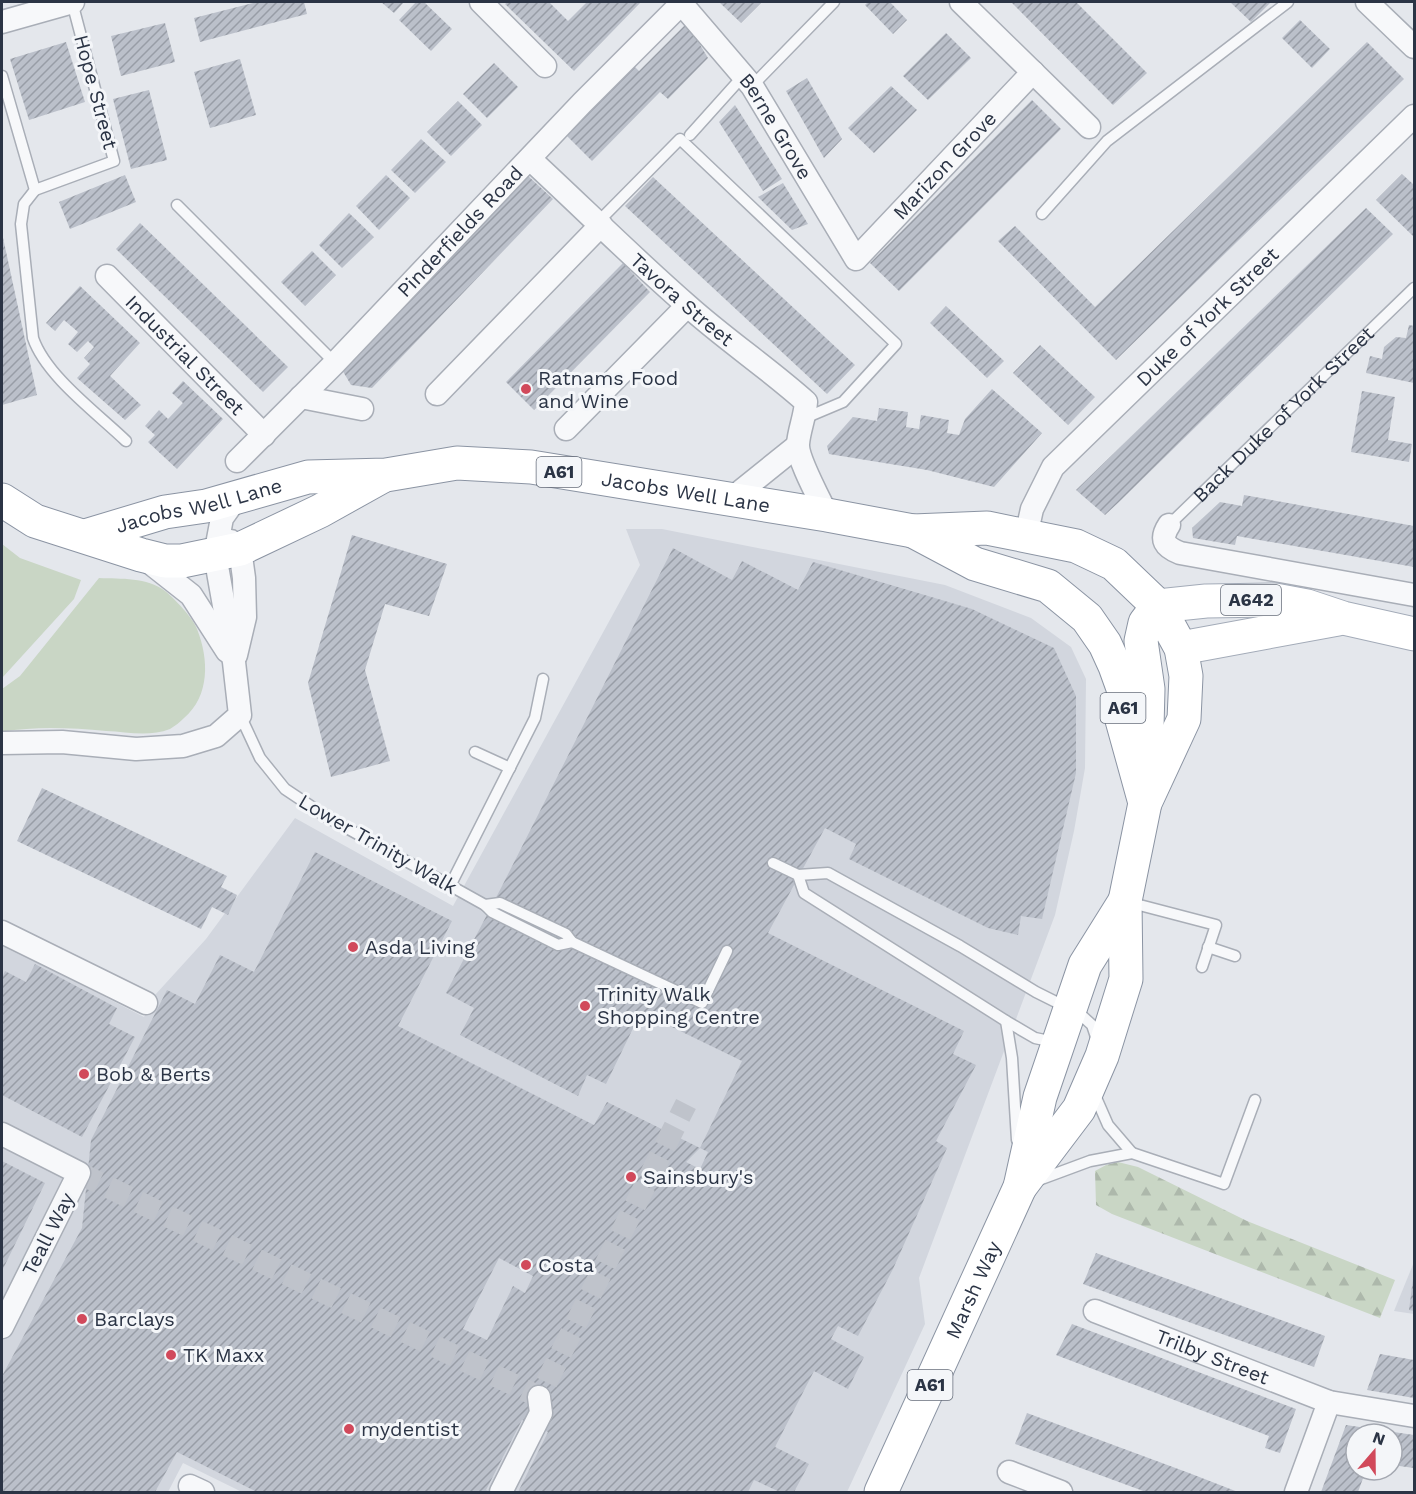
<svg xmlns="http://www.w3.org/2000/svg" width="1416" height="1494" font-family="'Work Sans',sans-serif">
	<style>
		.built { fill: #d2d6de }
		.grass { fill: #c9d6c5 }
		.forest { fill: url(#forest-firs) }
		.building { fill: url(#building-hatch); fill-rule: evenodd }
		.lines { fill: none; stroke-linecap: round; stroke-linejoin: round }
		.street-tunnel { stroke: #bfc3cb; stroke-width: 22; stroke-dasharray: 22 11; stroke-linecap: butt }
		.lane-casing { stroke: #a9aeb7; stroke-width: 13 }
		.street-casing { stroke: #a9aeb7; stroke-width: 25 }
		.primary-casing { stroke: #a3abb8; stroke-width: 35 }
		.highway-casing { stroke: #8b94a3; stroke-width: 35 }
		.lane { stroke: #f7f8fa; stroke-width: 10 }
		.street { stroke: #f7f8fa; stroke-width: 22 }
		.primary { stroke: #fff; stroke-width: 33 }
		.highway { stroke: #fff; stroke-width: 33 }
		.poi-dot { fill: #d1495b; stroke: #f4f6f9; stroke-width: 2 }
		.labels { text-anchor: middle; stroke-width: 6; stroke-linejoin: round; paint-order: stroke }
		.shield { fill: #f4f6f9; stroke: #676e7b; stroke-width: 1.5 }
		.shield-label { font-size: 18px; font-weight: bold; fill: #2b3445 }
		.street-label { font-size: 20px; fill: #2b3445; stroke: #f4f6f9 }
		.poi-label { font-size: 20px; fill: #2b3445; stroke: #f4f6f9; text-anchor: start }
	</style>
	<defs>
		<pattern id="forest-firs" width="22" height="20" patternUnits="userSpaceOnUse" patternTransform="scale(1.5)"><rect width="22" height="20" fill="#c9d6c5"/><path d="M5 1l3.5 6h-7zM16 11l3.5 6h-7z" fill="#adb8ab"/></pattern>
		<pattern id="building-hatch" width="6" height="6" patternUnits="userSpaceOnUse" patternTransform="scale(1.5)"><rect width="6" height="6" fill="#bbc0ca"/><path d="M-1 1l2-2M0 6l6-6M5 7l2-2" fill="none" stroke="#989da6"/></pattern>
	</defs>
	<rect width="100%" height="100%" fill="#e4e7ec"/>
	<g class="built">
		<path d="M626,529H662L945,585L1031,618L1071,647L1086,679L1085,768L1074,831L1055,915L919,1278L925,1324L847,1492H242L183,1463L168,1492H2V944L144,1017L155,995L206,939L295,818L453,906L640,565Z"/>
		<path d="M1414,1262V1314L1394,1311Z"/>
	</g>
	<g class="grass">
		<path d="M2,544L20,558L81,580L74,599L2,678Z"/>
		<path d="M99,578C121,579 147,577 165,591C175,599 193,618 197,629C209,659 210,696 184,718C180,722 175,726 170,729C149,737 128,732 106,731C71,728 36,726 2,732V689L20,676Z"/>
	</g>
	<path class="forest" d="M1118,1162L1138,1167L1247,1221L1395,1280L1380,1318L1112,1214L1096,1205L1095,1171L1106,1165Z"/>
	<g class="building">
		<path d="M257,2H304L307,14L200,42L194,18Z"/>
		<path d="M381,2H404L394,13Z"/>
		<path d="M416,2H424L452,29L431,51L399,20Z"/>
		<path d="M508,2H549L568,21L587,2H641L574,71L505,4Z"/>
		<path d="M719,2H762L741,23Z"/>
		<path d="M868,2H890L907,20L893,34L865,5Z"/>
		<path d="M1011,2H1076L1147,73L1113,105Z"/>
		<path d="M1230,2H1271L1251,22Z"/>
		<path d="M1300,20L1330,49L1312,68L1282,38Z"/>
		<path d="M165,23L175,62L121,76L111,36Z"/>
		<path d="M687,23L708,58L668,99L660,92L592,161L565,134L633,65L639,71Z"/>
		<path d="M946,33L971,58L928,100L903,76Z"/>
		<path d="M66,42L85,102L29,120L10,59Z"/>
		<path d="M1367,42L1404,79L1116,360L998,241L1015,226L1095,307Z"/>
		<path d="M240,59L256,115L210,128L194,72Z"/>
		<path d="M494,63L518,87L487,118L463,94Z"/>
		<path d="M807,78L842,139L824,158L786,91Z"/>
		<path d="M891,86L917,110L874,153L848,128Z"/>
		<path d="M149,90L167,160L131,169L113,99Z"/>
		<path d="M1032,100L1061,129L899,291L870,263Z"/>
		<path d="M458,101L482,125L451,156L427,132Z"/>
		<path d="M735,105L782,179L763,191L719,122Z"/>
		<path d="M421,139L446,162L415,193L391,170Z"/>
		<path d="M526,174L553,199L372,388L351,385L341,368Z"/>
		<path d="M1402,174L1414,185V237L1376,200Z"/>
		<path d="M125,175L136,202L70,229L59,202Z"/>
		<path d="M386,175L410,198L379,230L356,206Z"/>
		<path d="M653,177L855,365L827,394L625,206Z"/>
		<path d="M783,183L808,224L792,230L758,197Z"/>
		<path d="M1366,208L1393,234L1119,502L1105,515L1076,490Z"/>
		<path d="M349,213L374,237L342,268L319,245Z"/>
		<path d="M140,223L288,367L263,392L116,249Z"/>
		<path d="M2,233L37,395L2,405Z"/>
		<path d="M312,251L336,275L305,306L281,282Z"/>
		<path d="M623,263L650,292L534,410L506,382Z"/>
		<path d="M80,286L140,343L110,376L141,405L125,420L77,378L90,364L84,358L94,347L88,341L77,352L68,344L78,332L64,320L55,331L46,323Z"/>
		<path d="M946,306L1004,361L987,378L930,323Z"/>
		<path d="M1409,325L1414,326V383L1366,373L1370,356L1382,359L1384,347L1396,337L1406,338Z"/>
		<path d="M1040,345L1095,397L1068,425L1013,373Z"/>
		<path d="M183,381L223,419L177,469L148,442L155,435L145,426L159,410L168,419L183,403L172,393Z"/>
		<path d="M992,389L1042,433L994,487L927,470L829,454L827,446L853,417L877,421L879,408L908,412L906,427L919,429L921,415L949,420L947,433L959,435L965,419Z"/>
		<path d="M1362,391L1395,397L1388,440L1412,444L1409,462L1351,452Z"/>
		<path d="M1244,495L1414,526V567L1237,536L1235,545L1193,538L1192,528L1220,502L1242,506Z"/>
		<path d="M352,535L447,564L429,616L385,604L365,670L390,761L331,777L308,683Z"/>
		<path d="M673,548L732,580L742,561L798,590L813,562L972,609L1054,648L1076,696V773L1042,919L1021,916L1018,935L988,928L849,859L856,844L825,828L768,933L964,1031L953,1054L976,1065L936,1141L947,1148L893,1269L858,1336L838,1326L831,1339L864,1357L848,1389L814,1371L775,1447L809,1464L794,1492H780L754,1480L748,1492H518L548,1432L522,1420L486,1490L491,1492H257L177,1452L155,1492H2V1376L82,1228L91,1140L167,990L195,1004L220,955L254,972L315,852L452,921L398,1026L594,1125L607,1102L700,1148L686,1162L700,1169L708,1152L700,1148L742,1061L641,1012L606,1084L587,1075L578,1096L460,1035L474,1008L446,993L501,888ZM499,1258L533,1276L525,1293L513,1286L487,1340L463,1329Z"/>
		<path d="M42,788L227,876L221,887L237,895L228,915L212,907L201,929L17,841Z"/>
		<path d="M35,964L117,1008L109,1024L135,1037L82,1137L2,1095V978L5,971L26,982Z"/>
		<path d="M2,1161L45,1183L2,1271Z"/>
		<path d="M1096,1253L1325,1336L1314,1367L1083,1284Z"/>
		<path d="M1413,1279H1414V1311L1409,1310Z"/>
		<path d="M1072,1324L1296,1409L1280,1453L1265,1448L1269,1436L1056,1355Z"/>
		<path d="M1380,1354L1414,1360V1398L1367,1390Z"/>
		<path d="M1027,1413L1189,1473L1238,1492H1146L1015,1444Z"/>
		<path d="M1346,1425L1414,1435V1468L1392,1465V1434H1356V1470H1366L1358,1492H1321Z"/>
	</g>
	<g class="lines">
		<path class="street-tunnel" d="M79,1173L539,1397L686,1104"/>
		<g class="lane-casing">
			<g id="lane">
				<path d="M2,76L35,190L114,161L72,2"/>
				<path d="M752,86L834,2"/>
				<path d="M690,135L743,76"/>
				<path d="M35,190L24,204L21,224L33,338C46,376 97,413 126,441"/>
				<path d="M177,205L335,363"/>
				<path d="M1042,214L1107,141L1288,2"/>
				<path d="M598,222L680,139L896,344L843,402L805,418"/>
				<path id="s1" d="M1169,525L1414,288"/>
				<path d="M240,715L260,758L285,789L327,817L485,905L492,912L558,945L572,942"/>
				<path d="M475,752L510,768"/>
				<path d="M773,863L798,875L828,873L960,946L1036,992L1080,1014L1092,1025L1097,1040"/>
				<path d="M798,875L804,893L1006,1021L1035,1038L1054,1042"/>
				<path d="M450,886L535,718L543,679"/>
				<path d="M1128,902L1216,925L1202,967"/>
				<path d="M485,905L500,903L566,934L572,942L702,1003L727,951"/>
				<path d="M1208,947L1235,956"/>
				<path d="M1006,1021L1012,1058L1017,1140"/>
				<path d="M1094,1093L1108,1125L1132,1153"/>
				<path d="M1036,1181L1090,1161L1132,1153L1224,1184L1255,1100"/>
			</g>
		</g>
		<g class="street-casing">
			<g id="street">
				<path d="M481,2L545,66"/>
				<path d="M961,2L1089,127"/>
				<path d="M1367,2L1414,47"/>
				<path id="s2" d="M681,3L752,86L856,259L1033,72"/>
				<path d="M2,22L73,2"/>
				<path id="s3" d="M530,159C583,208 634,259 688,306C726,340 768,368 806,402C805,417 799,430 798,444C797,458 820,500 827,515"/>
				<path id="s4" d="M107,276L264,435"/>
				<path d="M437,394L601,225"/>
				<path d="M301,397L362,409"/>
				<path d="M566,429L687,306"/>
				<path id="s5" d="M237,461L335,363L582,103L683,2"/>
				<path d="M731,499L797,446"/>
				<path d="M1169,525C1159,540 1165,547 1180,553L1414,595"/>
				<path id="s6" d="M1026,536L1032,509L1053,467L1414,116"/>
				<path d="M231,541L240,549L244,578L245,617L236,655"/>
				<path d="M144,558L191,595L227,651"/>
				<path d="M2,743L62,742L136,749L183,746L216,736L240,715L234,662L215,555L222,518L237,497"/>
				<path d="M2,932L146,1003"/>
				<path d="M2,1134L79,1173L2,1327"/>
				<path id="s7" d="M1095,1311L1329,1402L1414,1416"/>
				<path d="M1009,1472L1061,1492"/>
				<path d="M190,1486L203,1492"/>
				<path d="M501,1492L541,1413L539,1397"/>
				<path d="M1296,1492L1329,1402"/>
			</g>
		</g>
		<g class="primary-casing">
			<g id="primary">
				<path d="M1158,606L1206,601L1275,600L1307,606L1343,618L1414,634"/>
				<path d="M1181,648L1338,619"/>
			</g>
		</g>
		<g class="highway-casing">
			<g id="highway">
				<path d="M2,500L35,521L141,555L165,561H182L240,549L320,511L381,477"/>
				<path d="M913,531L975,564L1048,586L1087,618L1105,644L1115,666L1124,691L1122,720L1145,803"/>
				<path id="s8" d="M85,536L165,512L206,506L308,477L386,475L457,463L531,467L827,515L913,531L987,528L1076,546L1114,564L1158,606L1181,648L1186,676L1184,719L1145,803L1125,901L1126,979L1102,1056L1079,1109L1020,1187"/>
				<path d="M1146,766L1148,689L1141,641L1145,623L1158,606"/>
				<path id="s9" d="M881,1492L1020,1187L1040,1097L1085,965L1125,901"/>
			</g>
		</g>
		<use href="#lane" class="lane"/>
		<use href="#street" class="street"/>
		<use href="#primary" class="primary"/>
		<use href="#highway" class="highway"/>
	</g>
	<g class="poi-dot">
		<circle cx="526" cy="389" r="6"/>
		<circle cx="353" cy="947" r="6"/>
		<circle cx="585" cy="1006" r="6"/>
		<circle cx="84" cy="1074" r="6"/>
		<circle cx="631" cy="1177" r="6"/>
		<circle cx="526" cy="1265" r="6"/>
		<circle cx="82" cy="1319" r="6"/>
		<circle cx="171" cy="1355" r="6"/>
		<circle cx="349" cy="1429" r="6"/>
	</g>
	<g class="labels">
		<g class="shield">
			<rect x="536.5" y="457" width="45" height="30" rx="4.5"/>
			<rect x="1221" y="585" width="60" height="30" rx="4.5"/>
			<rect x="1100.5" y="693" width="45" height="30" rx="4.5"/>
			<rect x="907.5" y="1370" width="45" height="30" rx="4.5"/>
		</g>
		<g class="shield-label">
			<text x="559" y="478">A61</text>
			<text x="1251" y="606">A642</text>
			<text x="1123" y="714">A61</text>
			<text x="930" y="1391">A61</text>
		</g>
		<g class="street-label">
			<text transform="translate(96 92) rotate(75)" y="7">Hope Street</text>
			<text dy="7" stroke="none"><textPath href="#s2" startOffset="156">Berne Grove</textPath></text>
			<text dy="7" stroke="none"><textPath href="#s2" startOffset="440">Marizon Grove</textPath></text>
			<text dy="7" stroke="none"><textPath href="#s5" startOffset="320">Pinderfields Road</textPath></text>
			<text dy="7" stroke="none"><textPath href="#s3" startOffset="207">Tavora Street</textPath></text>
			<text dy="7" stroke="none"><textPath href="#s6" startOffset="290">Duke of York Street</textPath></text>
			<text dy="7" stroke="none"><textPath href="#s4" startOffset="111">Industrial Street</textPath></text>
			<text dy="7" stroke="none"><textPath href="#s1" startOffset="159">Back Duke of York Street</textPath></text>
			<text dy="7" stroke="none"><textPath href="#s8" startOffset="612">Jacobs Well Lane</textPath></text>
			<text dy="7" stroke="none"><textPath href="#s8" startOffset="118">Jacobs Well Lane</textPath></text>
			<text transform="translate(378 844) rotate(30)" y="7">Lower Trinity Walk</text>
			<text transform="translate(48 1234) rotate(-63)" y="7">Teall Way</text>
			<text dy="7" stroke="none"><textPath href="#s9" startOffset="222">Marsh Way</textPath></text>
			<text dy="7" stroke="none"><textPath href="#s7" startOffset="126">Trilby Street</textPath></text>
		</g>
		<g class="poi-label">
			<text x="538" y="385">Ratnams Food<tspan x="538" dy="23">and Wine</tspan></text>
			<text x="365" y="954">Asda Living</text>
			<text x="597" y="1001">Trinity Walk<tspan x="597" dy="23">Shopping Centre</tspan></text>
			<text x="96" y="1081">Bob &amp; Berts</text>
			<text x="643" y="1184">Sainsbury's</text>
			<text x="538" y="1272">Costa</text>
			<text x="94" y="1326">Barclays</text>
			<text x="183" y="1362">TK Maxx</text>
			<text x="361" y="1436">mydentist</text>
		</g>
	</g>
	<rect width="1416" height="1494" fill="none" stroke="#2b3445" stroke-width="6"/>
	<g transform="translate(1374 1452) rotate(20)"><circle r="28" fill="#f4f6f9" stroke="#a4a8b1" stroke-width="1.5"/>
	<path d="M0-4.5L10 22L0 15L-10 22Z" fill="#d1495b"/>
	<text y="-9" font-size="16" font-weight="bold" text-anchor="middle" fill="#2b3445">N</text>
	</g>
</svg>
